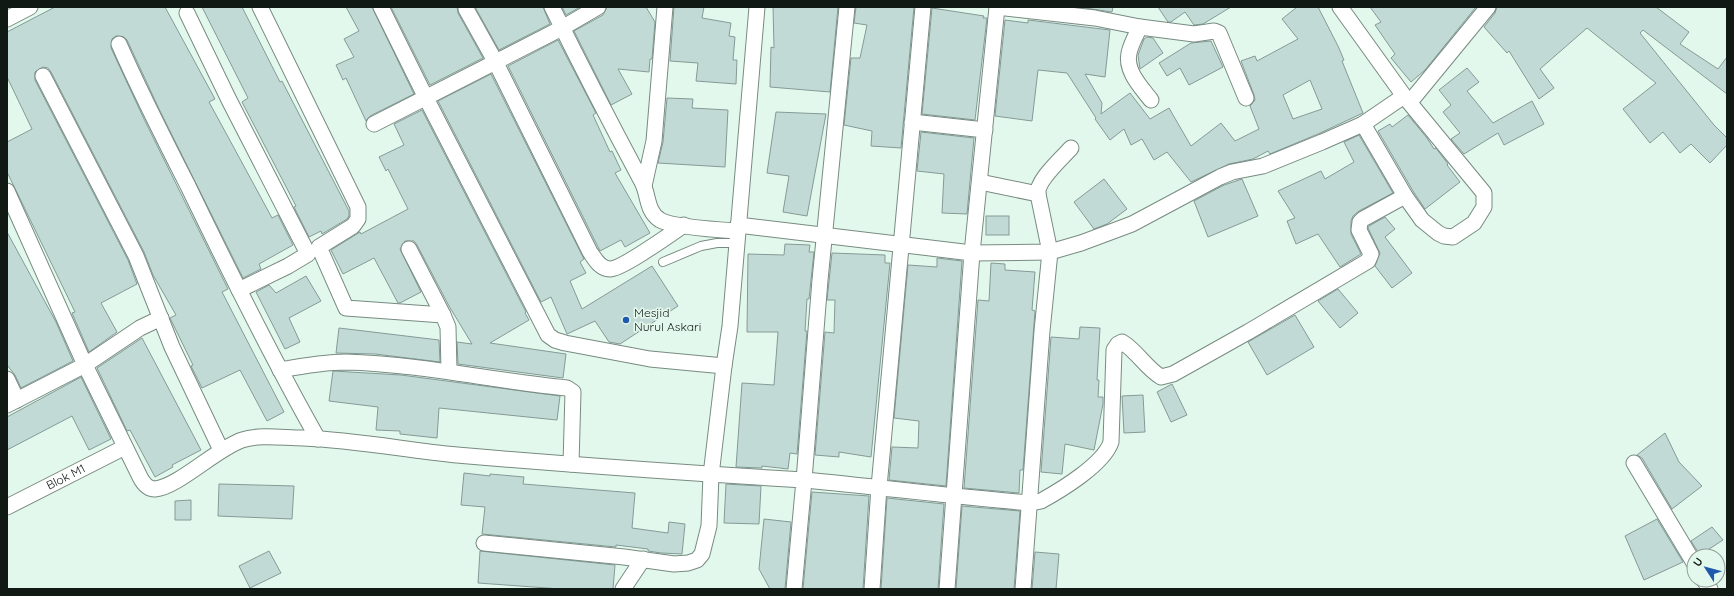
<svg xmlns="http://www.w3.org/2000/svg" width="1734" height="596" font-family="Quicksand,sans-serif">
	<style>
		.building { fill: #c2dad5; stroke: #849a96; fill-rule: evenodd }
		.lines { fill: none; stroke-linecap: round; stroke-linejoin: round }
		.service-casing { stroke: #788b81; stroke-width: 10 }
		.minor-casing { stroke: #788b81; stroke-width: 17 }
		.service { stroke: #fff; stroke-width: 8 }
		.minor { stroke: #fff; stroke-width: 15 }
		.poi-dot { fill: #1f59ab; stroke: #e3f8ed; stroke-width: 1.5 }
		.labels { text-anchor: middle; stroke-width: 3.5; stroke-linejoin: round; paint-order: stroke }
		.poi-label { font-size: 12px; fill: #111915; stroke: #e3f8ed; text-anchor: start }
		.street-label { font-size: 12px; fill: #111915; stroke: #e3f8ed }
	</style>
	<rect width="100%" height="100%" fill="#e3f8ed"/>
	<g class="building">
		<path d="M55,7H165L215,99L209,102L227,135L272,218L278,215L293,245L259,264L261,269L243,278L160,111L127,40L124,37L116,36L112,39L111,48L144,119L228,289L222,292L284,412L267,421L240,370L202,388L191,366L193,365L170,318L176,315L153,275L144,252L51,72L48,68L43,67L35,72V80L128,260L137,284L101,303L117,332L89,352L72,313L75,312L7,172V142L32,129L7,77V32Z"/>
		<path d="M202,7H242L280,82L282,81L349,211V216L347,219L322,234L321,231L309,237L294,207L296,206L242,102L248,98Z"/>
		<path d="M346,7H372L414,94L370,116L366,121L346,78L343,80L336,65L354,57L344,39L359,31Z"/>
		<path d="M391,7H457L458,13L483,58L430,85Z"/>
		<path d="M475,7H543L550,24L499,50Z"/>
		<path d="M562,7H580L566,15Z"/>
		<path d="M607,7H646L655,22L652,59H650L649,72L618,69L632,94L611,105L574,31L603,15Z"/>
		<path d="M674,7H704L702,18L731,23L729,36L735,37L733,60H737L736,84L696,81L698,63L670,61Z"/>
		<path d="M773,7H838L830,92L770,87L771,47L774,48Z"/>
		<path d="M856,7H914L901,148L871,146L872,131L844,125L851,58H860L867,25L854,23Z"/>
		<path d="M1078,7H1113L1112,12Z"/>
		<path d="M1158,7H1231L1203,24L1194,25L1185,12L1171,22H1168Z"/>
		<path d="M1297,7H1318L1338,46L1344,60L1342,61L1363,113L1318,134L1270,154L1268,151L1253,159L1229,164L1191,182L1167,152L1154,160L1142,139L1131,145L1124,129L1110,140L1095,119L1096,118L1067,73L1038,70L1032,121L995,116L1005,20L1028,23V20L1110,30L1105,77L1085,74L1102,103L1101,114L1130,93L1150,119L1169,108L1191,146L1221,123L1235,141L1259,129L1250,106L1255,100L1254,95L1241,61L1255,56L1257,61L1298,39L1282,19ZM1310,80L1322,109L1293,119L1283,95Z"/>
		<path d="M1370,7H1476L1425,70L1411,82L1391,58L1395,54L1375,25L1381,22Z"/>
		<path d="M1497,7H1656L1689,32L1680,44L1718,69L1727,57V94L1643,30L1640,33L1714,125L1727,138V145L1710,163L1691,144L1680,153L1663,132L1650,143L1623,109L1656,83L1587,28L1540,69L1554,88L1539,99L1509,51L1507,53L1484,27L1495,13Z"/>
		<path d="M932,8L984,16L983,18H987L975,120L922,114Z"/>
		<path d="M1147,37L1153,38L1163,53L1140,69L1138,55L1144,39Z"/>
		<path d="M558,40L596,113L593,115L610,152L612,151L621,170L615,173L650,233L625,247L621,240L600,251L598,247L508,66Z"/>
		<path d="M1211,41L1223,67L1189,85L1180,68L1167,76L1159,63L1191,43Z"/>
		<path d="M1467,68L1479,82L1467,91L1493,123L1532,101L1544,124L1504,145L1498,133L1464,154L1451,139L1460,133L1443,112L1451,105L1439,90Z"/>
		<path d="M491,74L584,259L580,262L586,273L570,281L582,309L652,266L678,306L620,344L609,342L595,321L567,334L551,297L541,302L438,101Z"/>
		<path d="M667,98L693,99L692,108L728,110L725,167L658,163L663,142Z"/>
		<path d="M422,110L526,312L525,313L529,320L490,343L566,354L563,378L458,364L457,342L472,344L449,306L417,245L414,241H405L400,249L421,292L400,303H398L374,258L343,274L331,250L360,232L361,234L408,209L388,169L386,171L379,157L404,145L394,124Z"/>
		<path d="M776,112L826,114L807,216L783,212L789,176L767,173Z"/>
		<path d="M1408,115L1427,138L1434,149L1436,148L1448,164L1447,165L1460,182L1425,209L1413,191L1378,131L1390,124L1392,127Z"/>
		<path d="M921,132L974,138L967,214L942,213L944,174L917,171Z"/>
		<path d="M1359,135L1393,193L1359,211L1353,216L1351,221V234L1361,254L1340,267L1318,234L1296,244L1287,221L1295,218L1278,191L1321,171L1325,179L1354,162L1344,142Z"/>
		<path d="M1104,179L1127,209L1107,224L1094,229L1074,202Z"/>
		<path d="M1242,179L1258,216L1208,237L1194,201L1224,185Z"/>
		<rect x="986" y="216" width="23" height="19"/>
		<path d="M1385,217L1395,229L1385,237L1412,273L1392,288L1375,266L1380,253L1368,228L1369,226Z"/>
		<path d="M7,232L56,322L73,361L21,388L15,375L7,365Z"/>
		<path d="M785,244L810,245L809,252H814L809,299H807L805,331H807L797,454L790,453L788,469L762,466V468L736,467L742,383L774,385L778,332H747L748,254L784,255Z"/>
		<path d="M832,253L885,255V263H890L871,457L839,452V457L815,455L825,332L834,333L835,300H827Z"/>
		<path d="M937,258L962,261L946,486L889,480L892,447L918,448L919,421L894,418L908,265L937,267Z"/>
		<path d="M991,263L1005,264V270L1035,272L1032,310L1035,311L1023,470H1020L1019,493L964,488L978,300L989,301Z"/>
		<path d="M306,276L321,301L289,318L300,342L285,349L256,292L269,285L276,293Z"/>
		<path d="M1338,289L1358,313L1340,328L1318,301Z"/>
		<path d="M1295,315L1314,347L1267,375L1248,342Z"/>
		<path d="M1080,327L1100,328L1097,380H1099L1098,397H1103V404L1094,450L1065,444L1062,474L1041,472L1051,337L1079,339Z"/>
		<path d="M339,328L439,340L440,362L375,354L336,353Z"/>
		<path d="M142,338L201,450L172,465L173,467L155,477L130,430L127,431L97,368Z"/>
		<path d="M333,371L401,375L560,396L557,420L439,408L437,438L400,434V431L376,430L378,407L329,401Z"/>
		<path d="M81,377L111,439L89,450L72,416L7,450V417Z"/>
		<path d="M1172,384L1187,415L1171,422L1157,392Z"/>
		<path d="M1143,395L1145,432L1124,433L1122,396Z"/>
		<path d="M1665,433L1679,462L1702,486L1672,509L1642,458L1637,455Z"/>
		<path d="M464,473L490,476V474L524,477L523,484L635,493L632,528L668,533L669,522L685,524L682,554L661,553L648,551V549L616,545V547L482,534L485,507L461,505Z"/>
		<path d="M219,484L294,486L292,519L218,516Z"/>
		<path d="M726,484L761,486L759,524L724,523Z"/>
		<path d="M812,492L869,496L863,589H803Z"/>
		<path d="M887,498L944,504L938,589H881Z"/>
		<path d="M191,500V520H175V501Z"/>
		<path d="M962,506L1020,511L1014,589H956Z"/>
		<path d="M764,519L791,522L785,589H770L759,569Z"/>
		<path d="M1657,519L1683,562L1644,580L1625,536Z"/>
		<path d="M1712,527L1723,540L1700,555L1691,541Z"/>
		<path d="M269,551L281,573L250,588L239,566Z"/>
		<path d="M480,551L615,565L613,589H561L478,583Z"/>
		<path d="M1035,552L1059,554L1056,589H1032Z"/>
	</g>
	<g class="lines">
		<g class="service-casing">
			<path id="service" d="M663,262L701,246L717,243H737"/>
		</g>
		<g class="minor-casing">
			<g id="minor">
				<path d="M260,7L358,207V219L353,226L319,247L346,308L443,315L448,327L449,371"/>
				<path d="M381,7L426,98L548,335L555,340L565,343L650,359L724,366"/>
				<path d="M552,7C581,66 611,124 642,182C649,195 646,211 660,220C672,227 721,230 738,231"/>
				<path d="M847,7L820,280L804,480C880,487 955,497 1031,503L1041,501C1061,490 1104,464 1111,442L1114,350L1118,344L1122,342C1137,351 1146,368 1161,377L1173,374L1248,332L1368,261L1371,254L1359,230L1360,222L1363,219L1405,196"/>
				<path d="M997,7L972,253L1050,252L1081,243L1132,224L1220,177L1232,172L1263,166L1322,142L1363,124L1404,96"/>
				<path d="M997,7L1095,18L1140,27L1194,34L1214,31L1219,33L1246,98"/>
				<path d="M1340,7L1404,96L1484,193V207L1474,223L1453,237L1444,236L1438,233L1422,220L1405,196L1363,124"/>
				<path d="M466,9L495,61L590,252C595,259 600,269 610,269C622,269 672,233 684,225"/>
				<path d="M187,13L229,100L308,254L288,266L239,290"/>
				<path d="M7,19L30,7"/>
				<path d="M1140,27C1136,35 1131,44 1129,53C1125,71 1141,87 1151,100"/>
				<path d="M119,44C140,92 164,139 188,186C229,271 271,356 318,439"/>
				<path d="M43,76L136,256L172,347L221,450"/>
				<path d="M1410,102L1488,7"/>
				<path d="M912,122L985,130"/>
				<path d="M374,124L562,28L598,7"/>
				<path d="M980,182L1038,194L1050,252L1042,331L1023,589"/>
				<path d="M644,186L654,141L665,7"/>
				<path d="M7,191L85,365L140,477C143,483 148,489 155,489C178,487 216,449 242,440C260,434 284,438 303,438C355,440 406,450 457,455C573,465 688,473 804,480L794,589"/>
				<path d="M1038,194C1036,181 1062,158 1071,148"/>
				<path d="M738,225L972,253L947,589"/>
				<path d="M409,249L443,315"/>
				<path d="M280,370C302,366 324,362 346,362C421,364 493,381 567,388L573,392L571,464"/>
				<path d="M7,379L17,400"/>
				<path d="M7,405L85,365L140,328L161,318"/>
				<path d="M1634,463L1694,563"/>
				<path id="s1" d="M7,507L125,447"/>
				<path d="M484,543L624,557L674,564L688,563L697,560L702,554L709,526L711,475L724,366L730,326L757,7"/>
				<path d="M1704,580L1710,589"/>
				<path d="M623,589L643,559"/>
				<path d="M872,589L879,487L923,7"/>
			</g>
		</g>
		<use href="#service" class="service"/>
		<use href="#minor" class="minor"/>
	</g>
	<circle class="poi-dot" cx="626" cy="320" r="4"/>
	<g class="labels">
		<g class="poi-label">
			<text x="634" y="317">Mesjid<tspan x="634" dy="14">Nurul Askari</tspan></text>
		</g>
		<g class="street-label">
			<text dy="4" stroke="none"><textPath href="#s1" startOffset="66">Blok M1</textPath></text>
		</g>
	</g>
	<rect width="1734" height="596" fill="none" stroke="#111915" stroke-width="16"/>
	<g transform="translate(1706 568) rotate(306)"><circle r="19" fill="#e3f8ed" stroke="#8f9f97"/>
	<path d="M0-3L7 15L0 10L-7 15Z" fill="#1f59ab"/>
	<text y="-6" font-size="11" font-weight="bold" text-anchor="middle" fill="#111915">U</text>
	</g>
</svg>
